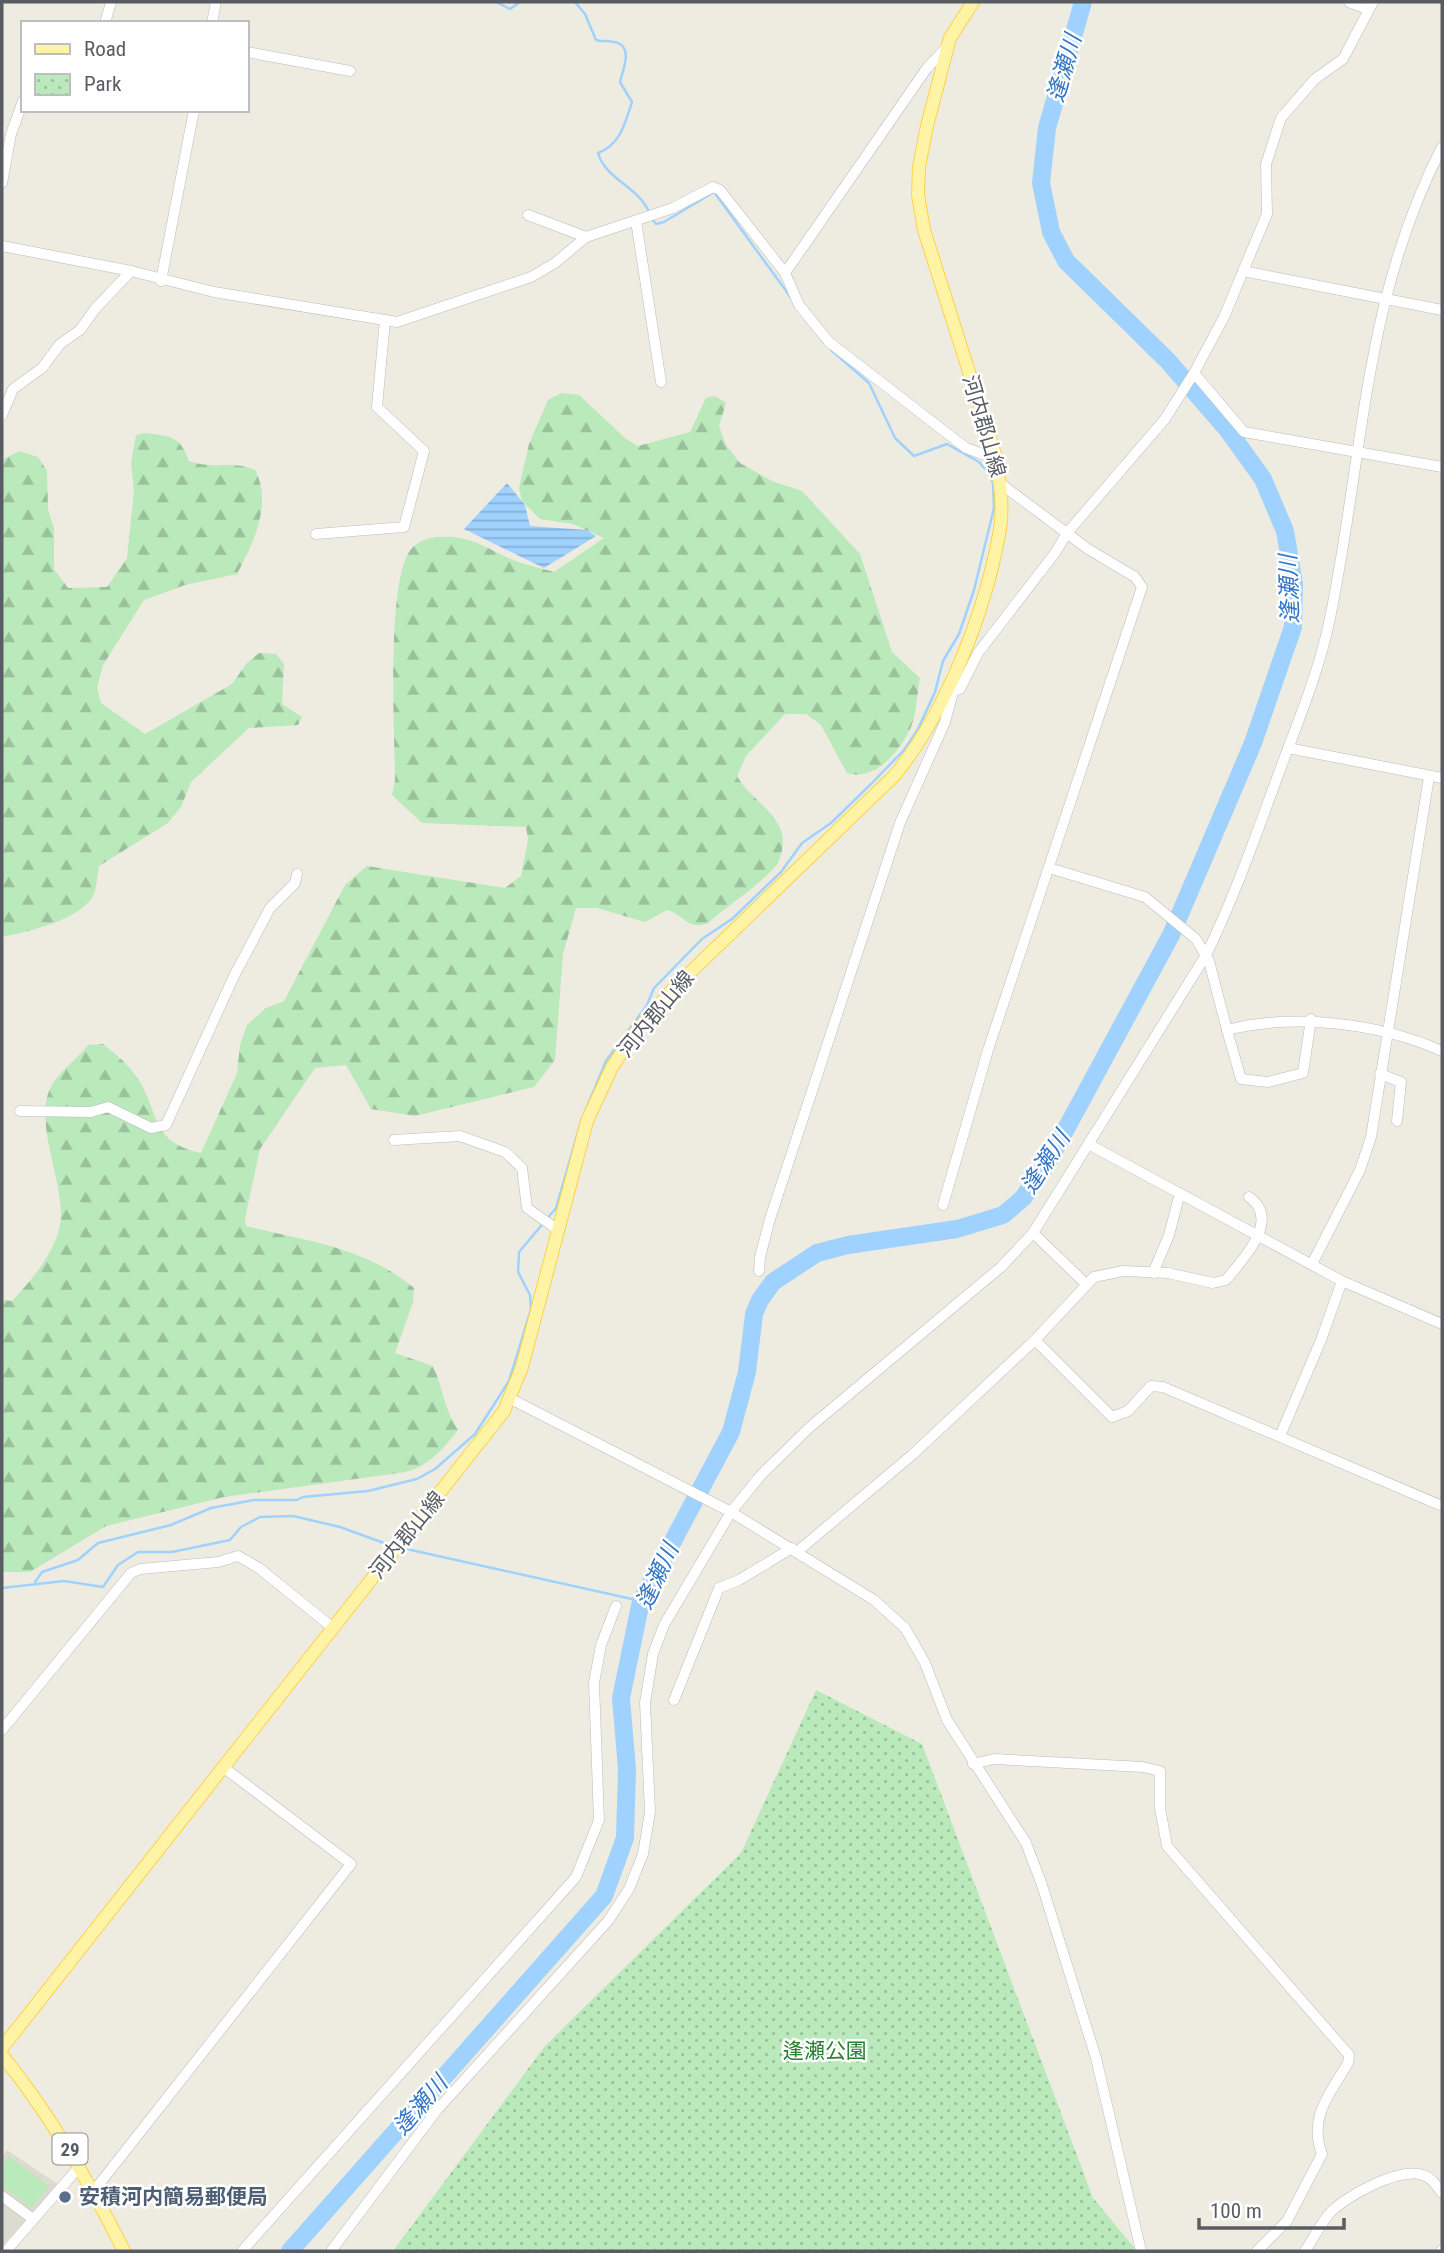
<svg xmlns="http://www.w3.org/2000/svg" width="1444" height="2253" font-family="'Roboto Condensed','Noto Sans JP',sans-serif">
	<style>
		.education { fill: #dddbcf }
		.forest { fill: url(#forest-firs) }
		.park { fill: url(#park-dots) }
		.garden { fill: #bae9bb }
		.water { fill: url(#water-rules) }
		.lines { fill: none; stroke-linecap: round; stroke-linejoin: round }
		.stream { stroke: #a0d2ff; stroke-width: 2.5 }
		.river { stroke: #a0d2ff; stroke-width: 18 }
		.minor-casing { stroke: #b9bbc1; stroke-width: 11 }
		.major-casing { stroke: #ffd249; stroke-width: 14 }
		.minor { stroke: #fff; stroke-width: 10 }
		.major { stroke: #fff3a5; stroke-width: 12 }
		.service-dot { fill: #5c6f8a; stroke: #fff; stroke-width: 2.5 }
		.labels { text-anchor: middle; stroke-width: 5; stroke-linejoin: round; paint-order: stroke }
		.shield { fill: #fff; stroke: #8b8e92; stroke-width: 2 }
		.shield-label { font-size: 19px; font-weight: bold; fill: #595d63 }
		.street-label { font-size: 21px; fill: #595d63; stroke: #fff }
		.park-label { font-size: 21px; fill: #2a8231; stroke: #fff }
		.service-label { font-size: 21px; font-weight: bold; fill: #4e5e75; stroke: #fff; text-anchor: start }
		.water-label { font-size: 23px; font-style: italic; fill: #3477c6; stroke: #fff }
	</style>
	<defs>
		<pattern id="forest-firs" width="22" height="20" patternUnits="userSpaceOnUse" patternTransform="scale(1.75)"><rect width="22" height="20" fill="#bae9bb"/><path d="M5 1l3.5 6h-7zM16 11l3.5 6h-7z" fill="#9ac09c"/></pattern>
		<pattern id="park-dots" width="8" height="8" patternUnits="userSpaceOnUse" patternTransform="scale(1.75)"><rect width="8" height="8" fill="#bae9bb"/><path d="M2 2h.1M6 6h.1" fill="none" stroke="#9ac09c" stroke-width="1.8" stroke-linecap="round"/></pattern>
		<pattern id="water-rules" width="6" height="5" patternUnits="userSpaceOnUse" patternTransform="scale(1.75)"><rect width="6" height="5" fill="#a0d2ff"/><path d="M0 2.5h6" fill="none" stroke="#85aed2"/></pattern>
	</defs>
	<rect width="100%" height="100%" fill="#eeece0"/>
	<path class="education" d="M7,2150L59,2185L2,2246V2157Z"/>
	<g class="forest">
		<path d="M561,393L579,395L626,439L638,446L690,432L706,398L715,396L726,403L719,426L726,445L740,463L772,481L802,491L860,554L892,652L920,678C917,693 917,712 911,727C900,751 875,782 847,773L821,725L806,714H785L746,756L737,776C748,796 772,808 781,830C785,839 782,860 775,867C758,886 728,905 708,923C689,931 684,915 667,910L645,922L597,908H576L563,954L555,1060L534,1087L415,1116L371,1109L346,1065L315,1068L260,1149L245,1218L246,1226C307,1241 365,1247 414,1288L413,1302L395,1353L433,1366C443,1387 444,1410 458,1430C443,1449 430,1465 406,1472L224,1497L106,1526L30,1572H2V1300L12,1301C32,1280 59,1248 61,1218C63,1179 32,1118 52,1085C60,1071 78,1058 88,1045L103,1044C116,1054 129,1065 138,1079C160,1113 150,1142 201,1153L237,1073L240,1045L247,1025L266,1008L284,1001L345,885L367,866L505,888L521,876L528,839L526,827L422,823L392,795L395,780C395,736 385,573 413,547C423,537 440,536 453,537C476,539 493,552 513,560C526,565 541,568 554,572L604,538L573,524L540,519L522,501L519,488L529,444L548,400Z"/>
		<path d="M145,433C171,436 180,436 189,461C216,470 231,460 255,470C273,503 253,544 237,574L185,585L144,600L103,665L97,688L101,703L145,734L232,684L247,663L259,653L276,654L284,664L282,704L302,717L298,725L249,728L191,782L181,807L168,823L99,866C97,875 97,890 92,898C78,920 27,932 2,937V460L19,451L38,457L47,471L48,509L54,529V569L68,588L107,587L127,558L134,491L131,463L136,435Z"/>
	</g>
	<path class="park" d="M816,1690L922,1744L1093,2198L1137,2251H393L545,2046L741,1853Z"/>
	<path class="garden" d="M9,2156L49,2186L31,2208L2,2186V2166Z"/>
	<path class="water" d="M507,483L525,505L530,526L587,530L596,536L544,568L464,529Z"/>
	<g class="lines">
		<g class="stream">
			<path d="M496,2L510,9L520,2"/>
			<path d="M575,2L585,14L596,40C603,42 613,40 620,44C632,51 622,72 620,82L632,102C625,124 620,145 598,153C605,179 639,187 649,212"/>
			<path d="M651,218L656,224L664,222L714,192L824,343"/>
			<path d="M582,1119L606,1061L647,1005L654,988L702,939L732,919L781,872L802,843L831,823L871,784L904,750L917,731L935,692L943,661L959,634L974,590L994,508L993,483L987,471L979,462L947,444L914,456L895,438L869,383L831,350"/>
			<path d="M402,1548L641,1601"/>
			<path d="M35,1582L42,1572L78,1560L98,1543L171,1525L211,1508L254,1500H297L303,1497L368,1491L417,1479L435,1469L475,1434L509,1381L531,1309L530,1295L518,1272L519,1252L556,1208L580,1125"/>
			<path d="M2,1588L64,1581L103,1587L118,1565L138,1552H172L230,1540L241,1527L260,1517L293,1516L340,1527L392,1546"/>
		</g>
		<path class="river" d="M290,2251L604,1896L625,1838L627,1769L621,1698L641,1601L731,1432L747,1372L754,1314L760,1300L773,1282L817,1253L848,1245L957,1229L1003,1215L1023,1198L1047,1164L1171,935L1253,743L1293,627L1294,584L1285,531L1263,479L1227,429L1168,361L1066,261L1051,232L1041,183L1047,128L1083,2"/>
		<g class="minor-casing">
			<g id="minor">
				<path d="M1349,2L1367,9"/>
				<path d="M105,23L111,2"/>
				<path d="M212,23L216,2"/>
				<path d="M247,52L350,71"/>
				<path d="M2,183L11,134L23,101"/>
				<path d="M528,215L586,237"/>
				<path d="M636,221L661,382"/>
				<path d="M2,246L131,271L214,292L397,322L531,277L555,263L586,237L673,208L713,187L720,190L785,273L799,305L829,342L966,448L985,455L995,454"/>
				<path d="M1243,271L1442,310"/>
				<path d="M785,273L927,68L946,48"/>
				<path d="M161,281L194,110"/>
				<path d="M1194,373L1244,432L1442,467"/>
				<path d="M2,415L13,389L42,368L60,344L80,330L95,309L131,271"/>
				<path d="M316,534L404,527L424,451L377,407L385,320"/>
				<path d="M946,692L960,689L978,653L1055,553L1067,533L1165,419L1194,373L1224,317L1267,214L1266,164L1281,118L1315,79L1343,59L1373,2"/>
				<path d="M1288,748L1442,778"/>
				<path d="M1049,868L1145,897L1196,939L1209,961L1227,1030C1294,1013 1379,1023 1442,1051"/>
				<path d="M1227,1030L1241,1079L1268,1082L1303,1073L1311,1019"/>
				<path d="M1380,1074L1401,1082L1397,1121"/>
				<path d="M20,1111L91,1112L108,1107L151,1128L166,1125L234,976L270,908L295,883L297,874"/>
				<path d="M394,1140L460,1136L505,1152L522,1168L527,1208L558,1230"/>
				<path d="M1090,1145L1342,1281L1442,1324"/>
				<path d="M943,1205L988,1050L1142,587L1135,577L1088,549L1001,484"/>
				<path d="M1033,1233L1085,1283"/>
				<path d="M1312,1264L1360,1170L1371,1137L1429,777"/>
				<path d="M759,1271L760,1257L770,1219L900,823L945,722L953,692"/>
				<path d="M1153,1273L1169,1235L1180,1193"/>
				<path d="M1035,1340L1112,1417L1128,1411L1151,1386L1163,1387L1442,1506"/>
				<path d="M511,1399L731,1512L874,1600L905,1628L925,1663L947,1720L1026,1843L1042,1885L1096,2058L1141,2251"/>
				<path d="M1280,1436L1321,1340L1342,1281"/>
				<path d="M798,1551L912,1455L1035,1340L1094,1277L1123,1271L1168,1273L1213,1283L1226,1280C1242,1260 1282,1220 1249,1197"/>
				<path d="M674,1700L719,1588L739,1580L792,1548"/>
				<path d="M2,1730L131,1573L140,1569L218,1562L238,1556L259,1568L333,1628"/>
				<path d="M973,1764L994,1759L1143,1767L1160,1771V1808L1167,1846L1349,2055L1348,2063C1330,2094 1308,2117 1322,2154L1287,2221L1257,2251"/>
				<path d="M93,2192L351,1864L223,1767"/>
				<path d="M2,2196L33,2219"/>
				<path d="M6,2251L80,2166"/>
				<path d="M242,2251L576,1877L599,1820L594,1683L601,1645L616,1606"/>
				<path d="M331,2251L437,2110L608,1921L629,1889L643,1854L650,1812L645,1703L653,1654L664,1625L731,1512L760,1476L810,1427L1001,1267L1033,1233L1206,955C1234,898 1255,838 1277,778C1296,726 1319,673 1330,618C1364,454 1363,300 1442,147"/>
				<path d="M1305,2251C1313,2239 1320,2225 1329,2214C1345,2196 1399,2167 1423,2175C1432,2178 1437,2186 1442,2193"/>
				<path d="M1441,2251L1442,2250"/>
			</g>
		</g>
		<g class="major-casing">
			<g id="major">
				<path d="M2,2048L504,1411L522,1367L587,1121L612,1067L635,1033L672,990L895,775C947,710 986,611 1000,529C1004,504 1000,478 995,454L924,230L918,195L919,167L927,126L950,38L973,2"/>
				<path d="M2,2055C51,2116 89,2181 124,2251"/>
			</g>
		</g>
		<use href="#minor" class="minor"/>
		<use href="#major" class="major"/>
	</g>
	<circle class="service-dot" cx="65" cy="2197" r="7"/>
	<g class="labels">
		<rect class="shield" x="52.5" y="2133.5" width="35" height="31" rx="5"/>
		<g class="shield-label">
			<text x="70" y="2156">29</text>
		</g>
		<g class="street-label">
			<text transform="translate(984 426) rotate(74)" y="7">河内郡山線</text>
			<text transform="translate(656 1014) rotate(-50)" y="7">河内郡山線</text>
			<text transform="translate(407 1535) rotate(-51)" y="7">河内郡山線</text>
		</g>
		<g class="park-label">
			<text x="825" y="2058">逢瀬公園</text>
		</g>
		<g class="service-label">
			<text x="79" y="2204">安積河内簡易郵便局</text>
		</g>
		<g class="water-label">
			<text transform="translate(1064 68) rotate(-74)" y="8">逢瀬川</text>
			<text transform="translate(1289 589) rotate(-92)" y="8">逢瀬川</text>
			<text transform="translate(1045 1162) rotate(-57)" y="8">逢瀬川</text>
			<text transform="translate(657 1576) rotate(-65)" y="8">逢瀬川</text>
			<text transform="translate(420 2105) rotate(-49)" y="8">逢瀬川</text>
		</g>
	</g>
	<rect width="1444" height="2253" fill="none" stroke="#595d63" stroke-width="7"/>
	<rect x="21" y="21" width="228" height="91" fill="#ffffff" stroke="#bdbec1" stroke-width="2"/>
	<rect x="35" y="44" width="35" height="10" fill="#fff3a5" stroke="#bdbec1" stroke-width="2"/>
	<text x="84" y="56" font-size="21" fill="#595d63">Road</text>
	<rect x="35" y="74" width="35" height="21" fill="url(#park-dots)" stroke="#bdbec1" stroke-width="2"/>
	<text x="84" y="91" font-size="21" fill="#595d63">Park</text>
	<path d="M1199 2218v10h145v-10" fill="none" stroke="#595d63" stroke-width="3.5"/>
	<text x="1210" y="2218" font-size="21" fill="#595d63" stroke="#ffffff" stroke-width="5" paint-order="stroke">100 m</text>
</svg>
